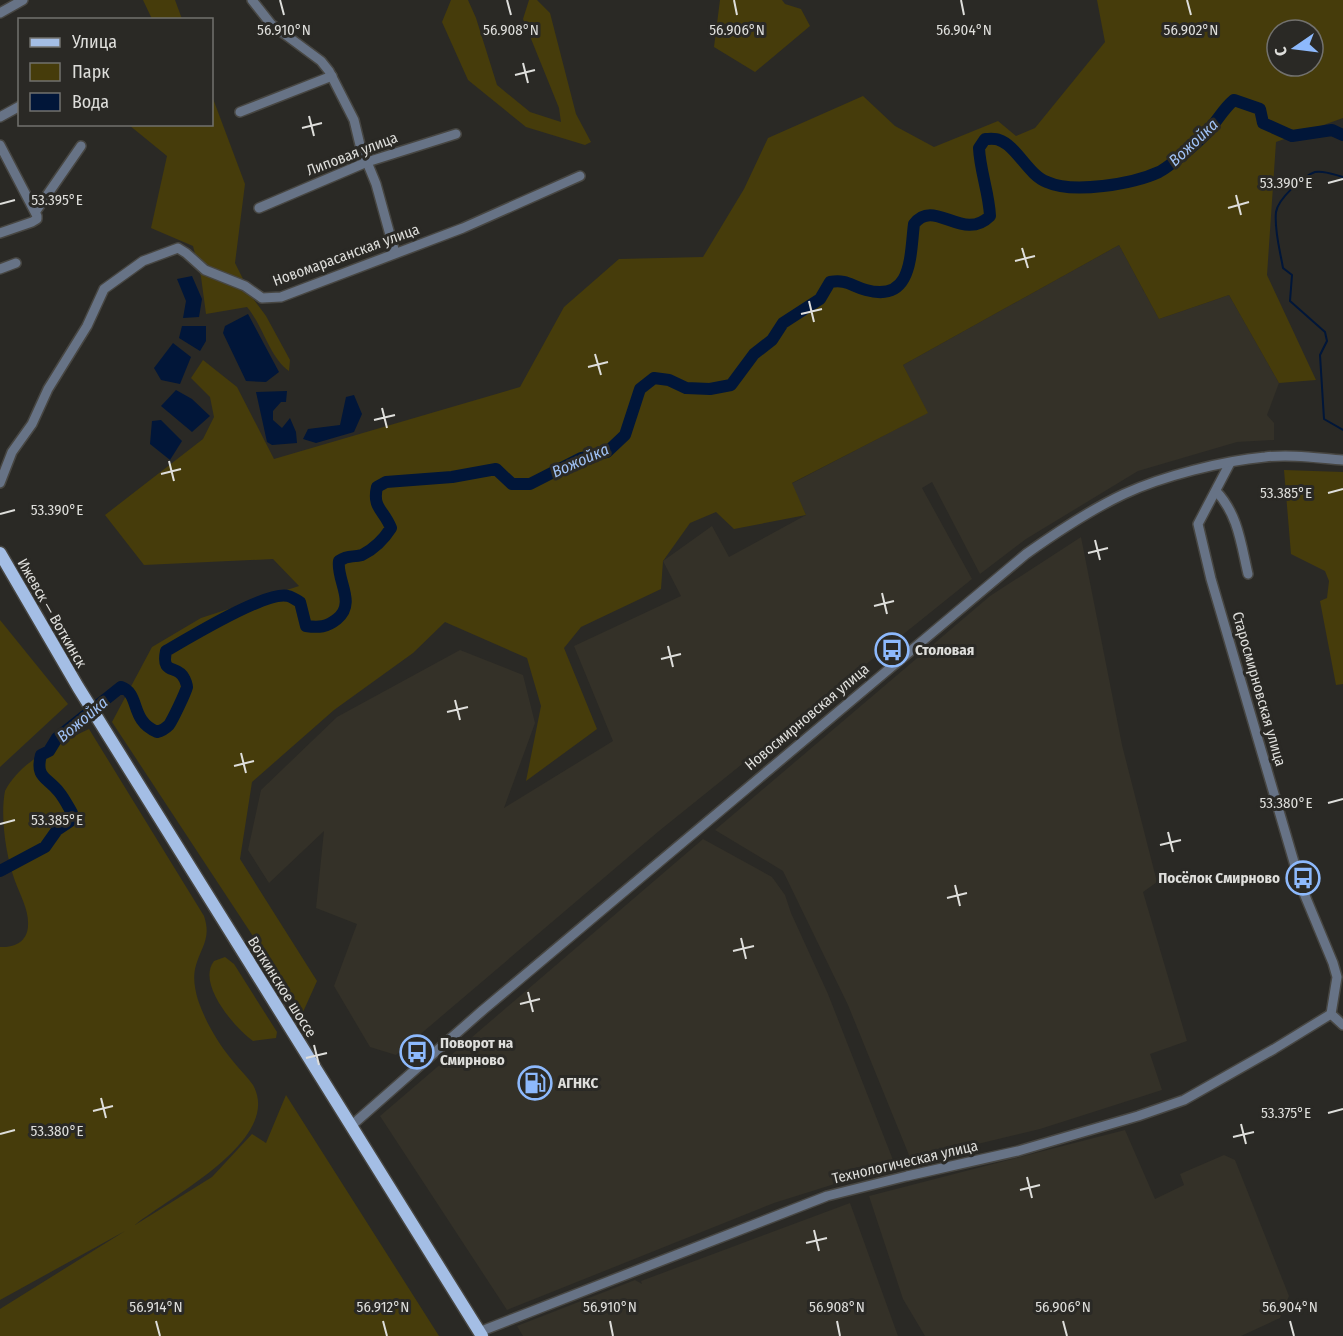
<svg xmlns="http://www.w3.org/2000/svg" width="1343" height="1336" font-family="'Fira Sans Condensed',sans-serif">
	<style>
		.built { fill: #343128 }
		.green { fill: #463c0b; fill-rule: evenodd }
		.water { fill: #011639 }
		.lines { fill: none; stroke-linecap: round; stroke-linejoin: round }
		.stream { stroke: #011639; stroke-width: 2 }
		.river { stroke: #011639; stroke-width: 12 }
		.minor-casing { stroke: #474642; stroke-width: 12 }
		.major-casing { stroke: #474642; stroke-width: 15 }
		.minor { stroke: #677386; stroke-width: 9 }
		.major { stroke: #a4bee5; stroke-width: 12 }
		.ticks { fill: none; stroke: #dededb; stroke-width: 2 }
		.labels { text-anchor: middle; stroke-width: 6; stroke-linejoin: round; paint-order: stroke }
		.street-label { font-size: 15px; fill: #dededb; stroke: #2a2925 }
		.poi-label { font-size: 15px; font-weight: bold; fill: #dededb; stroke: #2a2925; text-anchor: start }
		.water-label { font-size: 16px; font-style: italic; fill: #a0c2f6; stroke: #2a2925 }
		.ticks-label { font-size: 15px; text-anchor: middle; fill: #dededb; stroke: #2a2925; stroke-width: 6; stroke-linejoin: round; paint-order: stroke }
	</style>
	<rect width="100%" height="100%" fill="#2a2925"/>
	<g class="built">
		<path d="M1119,245L1159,319L1229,295L1279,383L1267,415L1274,423V440L1237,442L1138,471L1026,539L980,574L932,482L922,488L972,579L659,831L396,1055L370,1047L334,986L357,924L316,908L324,831L269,883L248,850L261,790L337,717L460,650L523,675L535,723L504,808L613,741L574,646L681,596L663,561L712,526L729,557L806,515L791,484L927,413L903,365Z"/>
		<path d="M1081,537L1122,745L1157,882L1143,892L1187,1041L1150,1054L1162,1090L1040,1129L911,1160L848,1005L783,871L715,830L990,596Z"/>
		<path d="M703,839L772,877L785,895L791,913L828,994L895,1165L774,1203L507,1310L380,1116Z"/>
		<path d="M1125,1130L1155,1199L1184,1185L1180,1174L1224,1155L1235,1160L1289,1296L1280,1318L1241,1336H925L903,1299L869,1196Z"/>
		<path d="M850,1203L898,1336H523L517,1326L635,1280L642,1284L641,1281Z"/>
	</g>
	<g class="green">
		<path d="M143,0H175L182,19H152Z"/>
		<path d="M451,0H468L476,18L497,85L530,112L561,122L559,108L523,19L529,0H537L550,13L576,114L591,142L585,145L526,127L468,80L442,22Z"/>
		<path d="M720,0H782L785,4L801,9L810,26L755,72L714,47Z"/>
		<path d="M1097,0H1343V118L1276,142L1267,275L1316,380L1279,383L1229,295L1159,319L1119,245L903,365L928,413L792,483L806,515L734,529L716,512L690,523L663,561L661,589L581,627L564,648L597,729L526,781L541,706L527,658L445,622L413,653L334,710L252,782L240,859L317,981L303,1012L112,722L152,647L201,618L299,586L273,559L144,565L105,515L203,439L214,417L210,397L191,378L203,360L237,387L274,459L520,387L564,307L619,259L703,257L744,189L768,138L863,96L895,126L934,147L998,121L1016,136L1035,128L1105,42ZM1277,30H1313V66H1277Z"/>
		<path d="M212,96L245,184L235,263L252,297L266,316L290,360L289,371C270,358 263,326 247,307L206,314L201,277L193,246L151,228L167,156L129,125L212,124Z"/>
		<path d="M1284,470L1343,472V684L1336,685L1320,601L1327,598L1329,581L1325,571L1291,554Z"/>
		<path d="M0,620L68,704L0,767Z"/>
		<path d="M89,729L204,916C212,940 200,947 195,969C193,979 195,990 198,1000C205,1021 218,1043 232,1060C238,1068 247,1076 253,1085C284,1140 166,1199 135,1225L212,1177L252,1134L266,1143L286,1095L439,1336H0V1309L125,1231L0,1300V947C15,948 28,941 28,925C29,910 20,895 15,881C6,856 0,817 5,791C21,760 60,743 89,729Z"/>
		<path d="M225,957L234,964L277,1032L276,1038L253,1041C236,1029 196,984 214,961Z"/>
	</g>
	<g class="water">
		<path d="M192,276L202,299L199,317L183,318L186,301L177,279Z"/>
		<path d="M248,314L279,372L266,382L246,381L223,333L225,326Z"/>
		<path d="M182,326H206V341L200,351L179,338Z"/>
		<path d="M173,343L191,357L180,384L161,380L154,368Z"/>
		<path d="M176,390L192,399L210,416L192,432L161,406Z"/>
		<path d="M287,391L286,402H281L273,411V420L282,428L290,418L296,432L297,443L272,445L267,442L256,392Z"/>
		<path d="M354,395L362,414L354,432L316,443L303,439L308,429L340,425L346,397Z"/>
		<path d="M161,420L182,441L170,460L150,444L152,421Z"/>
	</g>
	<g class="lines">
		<path class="stream" d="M1343,177C1335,175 1324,170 1315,172C1303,176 1278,199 1276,212C1274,230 1280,250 1283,268L1292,275L1290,301L1325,332L1327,341L1320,355L1324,419L1343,430"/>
		<path class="river" d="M0,871L45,847L57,830L69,822L72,813C68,806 64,798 59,792C47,777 35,778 41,755L49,751L57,738L121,687C141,694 129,720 157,732C162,731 165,729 169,725C173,719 185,694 187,687C187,685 185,679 184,678C177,664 161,676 166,651C187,639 267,590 288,596C292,597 296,600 300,602L306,626C319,628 327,627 337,619C357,603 336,580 339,561C349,554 352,558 362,555C374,549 384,539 391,528C384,510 372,508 377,487L386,482L452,477L496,469L512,484H530L581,458L607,452L625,435L640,389L654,378L669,380L686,388L710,389L731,385L754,354L772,340L783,323L820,299L830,282C847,279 851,286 866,290C913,303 910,255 914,224C934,197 963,243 990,216C989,193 980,171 979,148L985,139C989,139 995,138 999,140C1017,146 1028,175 1047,182C1073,194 1133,184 1159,172C1169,167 1201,140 1208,131C1218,120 1223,109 1234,100L1260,109L1263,123L1292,136L1332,130L1343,135"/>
		<g class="minor-casing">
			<g id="minor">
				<path d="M252,0L271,24L321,61L329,71L354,120L360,145L376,184L395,253"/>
				<path d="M0,13L23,0"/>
				<path d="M240,112L332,76"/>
				<path d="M0,117L20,106"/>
				<path d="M0,145L37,216V219L32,222L0,233"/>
				<path d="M259,208L367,162L456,134"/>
				<path d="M36,211L81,146"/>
				<path d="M0,269L16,263"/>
				<path d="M1230,463L1198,524L1211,579L1301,886L1333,963L1337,977L1331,1014L1343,1025"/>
				<path d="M0,483L12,452L32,424L48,389L87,326L104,289L143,261L178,248L186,253L205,270L245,286L262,298L281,297L463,228L580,176"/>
				<path d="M1216,491C1238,514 1241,544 1248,574"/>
				<path d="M351,1126L483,1010L1026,554C1057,532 1090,510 1124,494C1163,476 1222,461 1265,457C1291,454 1317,458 1343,460"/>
				<path d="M479,1332L827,1196L907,1176L1018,1151L1138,1116L1184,1100L1274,1049L1331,1014"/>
			</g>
		</g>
		<g class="major-casing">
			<path id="major" d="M0,553L78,687L482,1336"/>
		</g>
		<use href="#minor" class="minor"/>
		<use href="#major" class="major"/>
	</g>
	<path class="ticks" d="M280,0L284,15M507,0L511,15M734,0L737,15M961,0L964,15M1187,0L1191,15M523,63L528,83M515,75L535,70M309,116L314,136M302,128L322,123M1328,183L1343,179M1236,195L1241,215M0,204L15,200M1228,208L1249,202M1022,248L1028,268M1015,261L1035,256M809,301L814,322M801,314L822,309M595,354L601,375M588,367L608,362M382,408L387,428M374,420L395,415M169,461L174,481M161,474L181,469M1328,493L1343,489M0,514L15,510M1095,540L1100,560M1088,553L1108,548M882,593L887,614M874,606L894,601M668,646L673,667M661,659L681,654M455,700L460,720M447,712L468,707M241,753L246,773M234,766L254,761M1328,803L1343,799M0,824L15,820M1168,832L1173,852M1160,845L1181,840M955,885L960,906M947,898L967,893M741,938L746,959M733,951L754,946M528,992L533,1012M520,1004L540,999M314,1045L319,1065M306,1058L327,1053M101,1098L106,1118M93,1111L113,1106M1328,1113L1343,1109M1241,1124L1246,1144M0,1134L15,1130M1233,1137L1254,1132M1027,1177L1032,1198M1020,1190L1040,1185M814,1230L819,1251M806,1243L827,1238M156,1321L160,1336M383,1321L387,1336M610,1321L613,1336M837,1321L840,1336M1063,1321L1067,1336M1290,1321L1294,1336"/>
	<defs>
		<g id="bus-ring" transform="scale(1.725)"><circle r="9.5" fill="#2a2925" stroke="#8db9fc" stroke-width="1.5"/><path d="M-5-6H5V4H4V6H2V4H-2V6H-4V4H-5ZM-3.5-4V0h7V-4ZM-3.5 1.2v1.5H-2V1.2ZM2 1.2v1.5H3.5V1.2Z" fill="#8db9fc"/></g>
		<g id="fuel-ring" transform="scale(1.725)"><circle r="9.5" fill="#2a2925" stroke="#8db9fc" stroke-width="1.5"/><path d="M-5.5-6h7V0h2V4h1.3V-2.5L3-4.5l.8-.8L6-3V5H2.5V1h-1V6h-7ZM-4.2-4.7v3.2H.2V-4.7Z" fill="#8db9fc"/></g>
	</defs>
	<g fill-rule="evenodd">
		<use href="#bus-ring" x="892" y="650"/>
		<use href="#bus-ring" x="1303" y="878"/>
		<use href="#bus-ring" x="417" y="1052"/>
		<use href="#fuel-ring" x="535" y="1083"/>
	</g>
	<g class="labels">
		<g class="street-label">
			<text transform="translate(352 154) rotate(-21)" y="5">Липовая улица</text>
			<text transform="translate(346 255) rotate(-20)" y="5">Новомарасанская улица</text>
			<text transform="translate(52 613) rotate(60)" y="5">Ижевск — Воткинск</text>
			<text transform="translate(1259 689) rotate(74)" y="5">Старосмирновская улица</text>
			<text transform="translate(807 717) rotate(-40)" y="5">Новосмирновская улица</text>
			<text transform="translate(282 987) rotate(58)" y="5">Воткинское шоссе</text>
			<text transform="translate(905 1162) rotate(-13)" y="5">Технологическая улица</text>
		</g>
		<g class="poi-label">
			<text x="915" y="655">Столовая</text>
			<text x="1280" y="883" text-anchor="end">Посёлок Смирново</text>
			<text x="440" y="1048">Поворот на<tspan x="440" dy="17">Смирново</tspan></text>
			<text x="558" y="1088">АГНКС</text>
		</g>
		<g class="water-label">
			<text transform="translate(1193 142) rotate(-43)" y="6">Вожойка</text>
			<text transform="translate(580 460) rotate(-24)" y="6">Вожойка</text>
			<text transform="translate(82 719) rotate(-40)" y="6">Вожойка</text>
		</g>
	</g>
	<g class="ticks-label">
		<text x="1191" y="35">56.902°N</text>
		<text x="284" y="35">56.910°N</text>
		<text x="511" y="35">56.908°N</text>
		<text x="737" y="35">56.906°N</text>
		<text x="964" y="35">56.904°N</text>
		<text x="1286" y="188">53.390°E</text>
		<text x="57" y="205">53.395°E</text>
		<text x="1286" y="498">53.385°E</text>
		<text x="57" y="515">53.390°E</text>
		<text x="1286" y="808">53.380°E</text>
		<text x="57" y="825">53.385°E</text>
		<text x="1286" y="1118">53.375°E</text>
		<text x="57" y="1136">53.380°E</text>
		<text x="156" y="1312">56.914°N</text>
		<text x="383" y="1312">56.912°N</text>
		<text x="610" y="1312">56.910°N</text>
		<text x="837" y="1312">56.908°N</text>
		<text x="1063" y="1312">56.906°N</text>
		<text x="1290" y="1312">56.904°N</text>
	</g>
	<rect x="18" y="18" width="195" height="108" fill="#2a2925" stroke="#72716e" stroke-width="1.5"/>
	<rect x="30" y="38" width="30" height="9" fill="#a4bee5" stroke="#72716e" stroke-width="1.5"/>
	<text x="72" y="48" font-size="18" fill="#dededb">Улица</text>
	<rect x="30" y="63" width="30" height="18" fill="#463c0b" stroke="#72716e" stroke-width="1.5"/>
	<text x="72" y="78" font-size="18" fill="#dededb">Парк</text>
	<rect x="30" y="93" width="30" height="18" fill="#011639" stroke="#72716e" stroke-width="1.5"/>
	<text x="72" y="108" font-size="18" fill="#dededb">Вода</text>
	<g transform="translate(1295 48) rotate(256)"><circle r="28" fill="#2a2925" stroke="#72716e" stroke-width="1.5"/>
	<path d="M0-4.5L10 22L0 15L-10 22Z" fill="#8db9fc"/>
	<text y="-9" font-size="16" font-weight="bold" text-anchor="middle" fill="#dededb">С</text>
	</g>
</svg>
